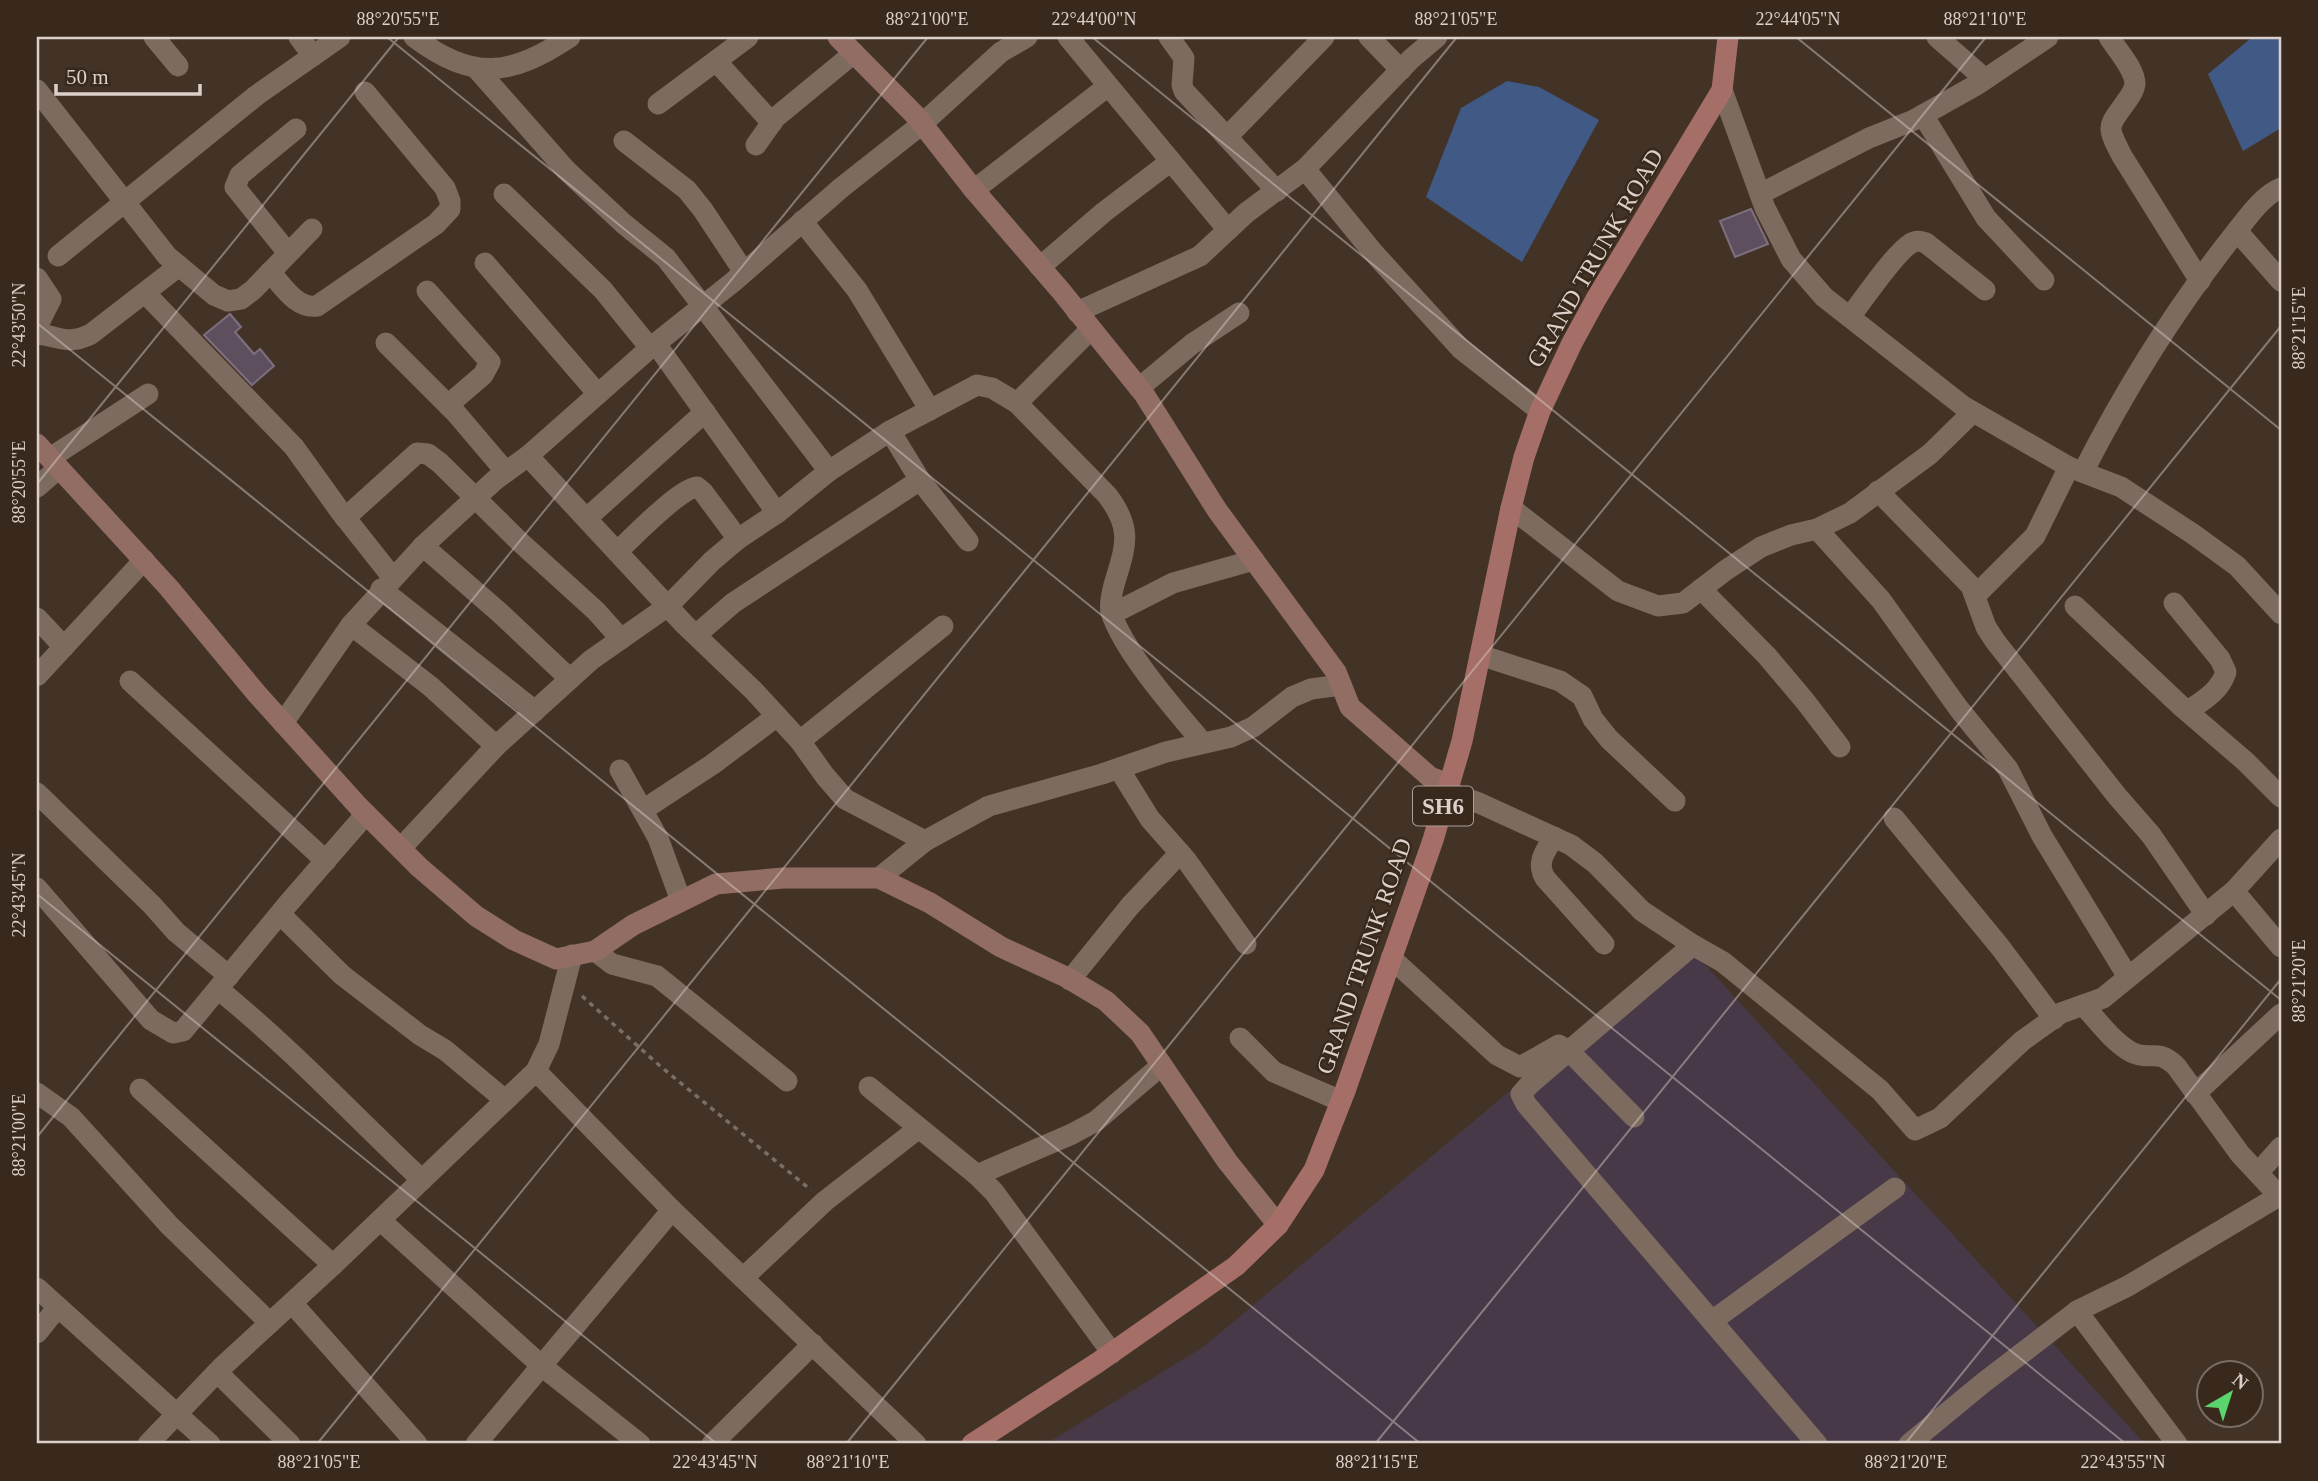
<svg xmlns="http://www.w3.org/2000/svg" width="2318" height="1481" viewBox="0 0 2318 1481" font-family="'Times New Roman',serif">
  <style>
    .industrial { fill: #473947 }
    .water { fill: #405985 }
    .building { fill: #5d4f5e; stroke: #7e6f7f; stroke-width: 2 }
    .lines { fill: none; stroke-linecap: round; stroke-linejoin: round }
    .path { stroke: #7c6e64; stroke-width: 3.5; stroke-dasharray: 5 5; stroke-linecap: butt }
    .street { stroke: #7e6b5f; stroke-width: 21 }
    .secondary { stroke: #926d63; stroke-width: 21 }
    .primary { stroke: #a56f67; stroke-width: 21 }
    .ticks { fill: none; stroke: #dcd1ca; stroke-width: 2; stroke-opacity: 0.45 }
    .labels { text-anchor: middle; stroke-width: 5; stroke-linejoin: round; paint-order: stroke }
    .shield { fill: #39291d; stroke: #ab9f96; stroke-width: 2 }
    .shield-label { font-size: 23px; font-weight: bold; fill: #dcd1ca }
    .street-label { font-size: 24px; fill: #dcd1ca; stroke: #39291d }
    .neatline { fill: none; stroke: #dcd1ca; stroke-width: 2.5 }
    .ticks-label { font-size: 18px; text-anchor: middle; fill: #dcd1ca }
  </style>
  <rect width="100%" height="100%" fill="#433327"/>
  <polygon class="industrial" points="1686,944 2145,1444 1046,1444 1203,1347"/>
  <g class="water">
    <polygon points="2281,37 2281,128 2243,151 2208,74 2250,39"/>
    <polygon points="1507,81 1539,87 1599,120 1522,262 1426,197 1461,108"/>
  </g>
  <g class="building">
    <polygon points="1751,209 1768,244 1735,257 1720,221"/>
    <polygon points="230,314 241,327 235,332 254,354 260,349 274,366 252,385 204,335"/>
  </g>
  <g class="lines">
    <polyline class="path" points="582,996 660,1066 811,1190"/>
    <g class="street">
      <polyline points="154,37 178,66"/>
      <polyline points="299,37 313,56"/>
      <path d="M414,37C473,82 511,76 570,37"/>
      <polyline points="1068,37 1228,230"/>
      <polyline points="1169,37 1184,58 1182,85 1184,91 1277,191"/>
      <polyline points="1369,37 1401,70"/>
      <polyline points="1937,37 1985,79"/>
      <path d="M2109,37C2117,50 2135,69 2135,84C2134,90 2131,95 2128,99C2108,128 2105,123 2122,156L2200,281"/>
      <polyline points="716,61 772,123"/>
      <polyline points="477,69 566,170 624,224 666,258 829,471"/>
      <polyline points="37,90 167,256 214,295 228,301 241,299 253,290 312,229"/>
      <polyline points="1722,90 1765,208 1791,259 1824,297 1963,406 2069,467 2121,487 2193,534 2237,566 2281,614"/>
      <polyline points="658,104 748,37"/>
      <polyline points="1923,115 1986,218 2044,280"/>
      <polyline points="1227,137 1324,37"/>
      <polyline points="624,141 687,190 703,210 744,272"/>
      <polyline points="756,145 775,118 854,53"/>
      <polyline points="1305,169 1372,251 1461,349 1540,411"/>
      <polyline points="974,190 1108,86"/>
      <polyline points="504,194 603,290 650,348"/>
      <polyline points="1760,194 1869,138 1914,120 1978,84 2048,37"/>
      <polyline points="802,221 857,290 930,410"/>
      <polyline points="2237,231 2281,281"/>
      <polyline points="288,253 235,187 240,175 296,129"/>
      <polyline points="58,256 257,95 340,37"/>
      <polyline points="485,263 598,394"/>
      <polyline points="1040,267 1104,212 1171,161"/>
      <path d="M270,272C283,286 296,309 317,306L436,224L450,209V201L445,188L365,92"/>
      <polyline points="37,278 51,299 37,327"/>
      <polyline points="427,291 490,362 483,375 448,405"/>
      <polyline points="145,293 294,447 340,511 393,578"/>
      <polyline points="1077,312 1200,256 1246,213 1305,169 1411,59 1437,37"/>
      <path d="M1850,317C1862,301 1896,252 1910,244C1916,240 1920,241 1926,243L1985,290"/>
      <path d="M1091,329L1017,403L1107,495C1134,530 1125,547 1114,585C1112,593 1109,604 1111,612C1123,651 1176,711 1203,743"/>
      <path d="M37,334C60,336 67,346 91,334L179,266"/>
      <polyline points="386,343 455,412 506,472"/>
      <polyline points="656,344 777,513"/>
      <polyline points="1139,388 1192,344 1239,313"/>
      <polyline points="890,431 920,480 968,541"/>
      <polyline points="528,456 685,625 754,691 800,741 825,776 845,799 925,841"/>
      <polyline points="50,458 148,394"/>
      <path d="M2083,472C2126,388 2177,306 2236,232C2248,217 2263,195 2281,188"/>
      <polyline points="37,487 59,468"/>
      <polyline points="1878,491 1971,586 1986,627 1995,641 2117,796 2151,835 2206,915"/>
      <polyline points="1511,508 1618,591 1658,606 1683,603 1726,570 1761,547 1791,535 1817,529 1850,513 1930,454 1973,412"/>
      <polyline points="345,518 417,453 428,454 440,463 520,542 596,611 621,639"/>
      <polyline points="587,518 705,412"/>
      <polyline points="1817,529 1881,600 1959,709 2008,769 2042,836 2128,977"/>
      <polyline points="423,546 500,613 570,679"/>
      <path d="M618,551C633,537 679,489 697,487L703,492L738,539"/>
      <polyline points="381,589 535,711"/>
      <polyline points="1701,589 1767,656 1805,701 1840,747"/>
      <polyline points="1976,595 2035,536 2069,467"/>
      <path d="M2174,603L2220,659L2226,672C2220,691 2204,700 2188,711"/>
      <polyline points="2075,606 2181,706 2246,762 2281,797"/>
      <polyline points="1112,614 1173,583 1254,560"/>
      <polyline points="37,618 64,647"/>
      <polyline points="351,625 430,686 496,746"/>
      <polyline points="696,635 733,603 920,480"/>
      <polyline points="1480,655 1560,681 1582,696 1593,719 1609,739 1675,801"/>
      <polyline points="37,676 144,560"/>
      <polyline points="130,681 326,861"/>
      <polyline points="283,723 351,625 423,546 495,480 528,456 650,348 733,282 841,188 922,124 1001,52 1027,37"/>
      <polyline points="800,741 943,626"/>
      <polyline points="1119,769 1150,819 1187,861 1246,944"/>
      <polyline points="620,770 658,838 681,901"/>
      <polyline points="1447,792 1479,803 1571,845 1595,863 1642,911 1693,945 1723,962 1880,1090 1915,1130 1940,1118 2022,1041 2061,1013 2103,998 2234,891 2281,839"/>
      <polyline points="37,793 152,905 176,932 229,976"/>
      <polyline points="643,810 713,764 777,716"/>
      <polyline points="1894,818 2000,947 2054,1019"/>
      <path d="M1554,837C1545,852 1536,862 1545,878L1604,944"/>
      <polyline points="401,848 496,746 591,660 668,606 712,561 738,539 777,513 829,471 890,431 977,385 992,388 1017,403"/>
      <polyline points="879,878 925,841 989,806 1102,774 1166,752 1231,737 1253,727 1292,697 1311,689 1341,685"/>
      <polyline points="37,888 151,1020 173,1033 183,1031 287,905 366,814"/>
      <polyline points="2234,891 2281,947"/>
      <polyline points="280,914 342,975 420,1035 445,1050 505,1100"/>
      <polyline points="1693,945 1530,1084 1521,1094 1526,1104 1817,1444"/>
      <polyline points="595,951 612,964 657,976 787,1081"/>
      <polyline points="572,955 549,1044 536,1071 672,1210 916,1444"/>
      <polyline points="1391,958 1497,1055 1520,1067 1559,1045 1570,1052 1634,1117"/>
      <polyline points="1070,980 1130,906 1180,853"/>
      <path d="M218,989C291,1048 354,1116 422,1180"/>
      <path d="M2083,1005C2098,1021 2112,1041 2131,1052C2150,1062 2156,1047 2176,1066L2240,1154L2281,1198"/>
      <polyline points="1240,1038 1274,1072 1341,1101"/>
      <polyline points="869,1087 977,1175 994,1192 1112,1353"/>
      <polyline points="140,1089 333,1265"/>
      <polyline points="37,1093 71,1117 169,1225 270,1323"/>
      <polyline points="2195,1094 2281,1014"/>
      <polyline points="2258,1173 2281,1147"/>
      <polyline points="977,1175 1072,1134 1096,1121 1162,1065"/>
      <polyline points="380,1220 543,1367 640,1444"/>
      <polyline points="743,1278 825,1201 919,1128"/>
      <polyline points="37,1288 210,1444"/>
      <polyline points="292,1303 417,1444"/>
      <polyline points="1712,1321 1895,1188"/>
      <polyline points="37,1333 57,1308"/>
      <polyline points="217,1372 290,1444"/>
      <polyline points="148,1444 222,1367 333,1265 536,1071"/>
      <polyline points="476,1444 672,1210"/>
      <polyline points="712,1444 813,1344"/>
      <polyline points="1909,1444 1983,1383 2077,1311"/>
      <polyline points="2177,1444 2077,1311 2128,1286 2279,1196"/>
    </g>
    <g class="secondary">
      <polyline points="838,37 916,116 974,190 1061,291 1144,394 1217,510 1336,672 1350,707 1430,777 1449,784"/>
      <polyline points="37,444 169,588 257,694 358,806 419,867 476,916 514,940 556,959 595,951 633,925 716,884 783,878 879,878 930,903 1001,947 1066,977 1106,1001 1140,1033 1227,1161 1278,1225"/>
    </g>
    <polyline class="primary" points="972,1444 1097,1363 1236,1266 1278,1225 1314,1170 1345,1091 1433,840 1462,741 1511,508 1524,457 1540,411 1572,343 1596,299 1722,90 1728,37"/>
  </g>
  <path class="ticks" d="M387,37L2126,1444M1092,37L2281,1000M1796,37L2281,430M37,323L1421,1444M37,484L399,37M37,894L717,1444M37,1137L928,37M317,1444L1457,37M846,1444L1986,37M1375,1444L2281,326M1905,1444L2281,979"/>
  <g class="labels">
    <rect class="shield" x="1413" y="786.5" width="60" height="39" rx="5"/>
    <g class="shield-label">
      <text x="1443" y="814">SH6</text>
    </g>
    <g class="street-label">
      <text transform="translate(1595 258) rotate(-60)" y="8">GRAND TRUNK ROAD</text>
      <text transform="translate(1364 956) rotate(-71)" y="8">GRAND TRUNK ROAD</text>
    </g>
  </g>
  <rect width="2318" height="1481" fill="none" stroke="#39291d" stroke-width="77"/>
  <g transform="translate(2230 1394) rotate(39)"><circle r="33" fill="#39291d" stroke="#7a6c62" stroke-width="2"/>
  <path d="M0-5L12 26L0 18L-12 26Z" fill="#5ad56e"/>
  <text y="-10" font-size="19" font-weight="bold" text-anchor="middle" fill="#dcd1ca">N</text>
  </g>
  <path d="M56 84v10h144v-10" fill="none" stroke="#dcd1ca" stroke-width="3.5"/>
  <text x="66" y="84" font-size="21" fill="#dcd1ca" stroke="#39291d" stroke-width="5" paint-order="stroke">50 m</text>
  <rect x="38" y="38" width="2242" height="1404" class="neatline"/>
  <g class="ticks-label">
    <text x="398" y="25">88°20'55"E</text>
    <text x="927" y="25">88°21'00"E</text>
    <text x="1094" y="25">22°44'00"N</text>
    <text x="1456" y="25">88°21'05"E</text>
    <text x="1798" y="25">22°44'05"N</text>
    <text x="1985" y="25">88°21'10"E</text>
    <text transform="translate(19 325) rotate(-90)" y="6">22°43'50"N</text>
    <text transform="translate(2299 328) rotate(-90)" y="6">88°21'15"E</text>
    <text transform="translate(19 482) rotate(-90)" y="6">88°20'55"E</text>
    <text transform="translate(19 895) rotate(-90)" y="6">22°43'45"N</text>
    <text transform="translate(2299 981) rotate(-90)" y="6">88°21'20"E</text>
    <text transform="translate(19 1135) rotate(-90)" y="6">88°21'00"E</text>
    <text x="319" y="1468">88°21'05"E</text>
    <text x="715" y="1468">22°43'45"N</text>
    <text x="848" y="1468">88°21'10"E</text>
    <text x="1377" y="1468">88°21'15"E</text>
    <text x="1906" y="1468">88°21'20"E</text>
    <text x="2123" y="1468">22°43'55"N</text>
  </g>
</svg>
